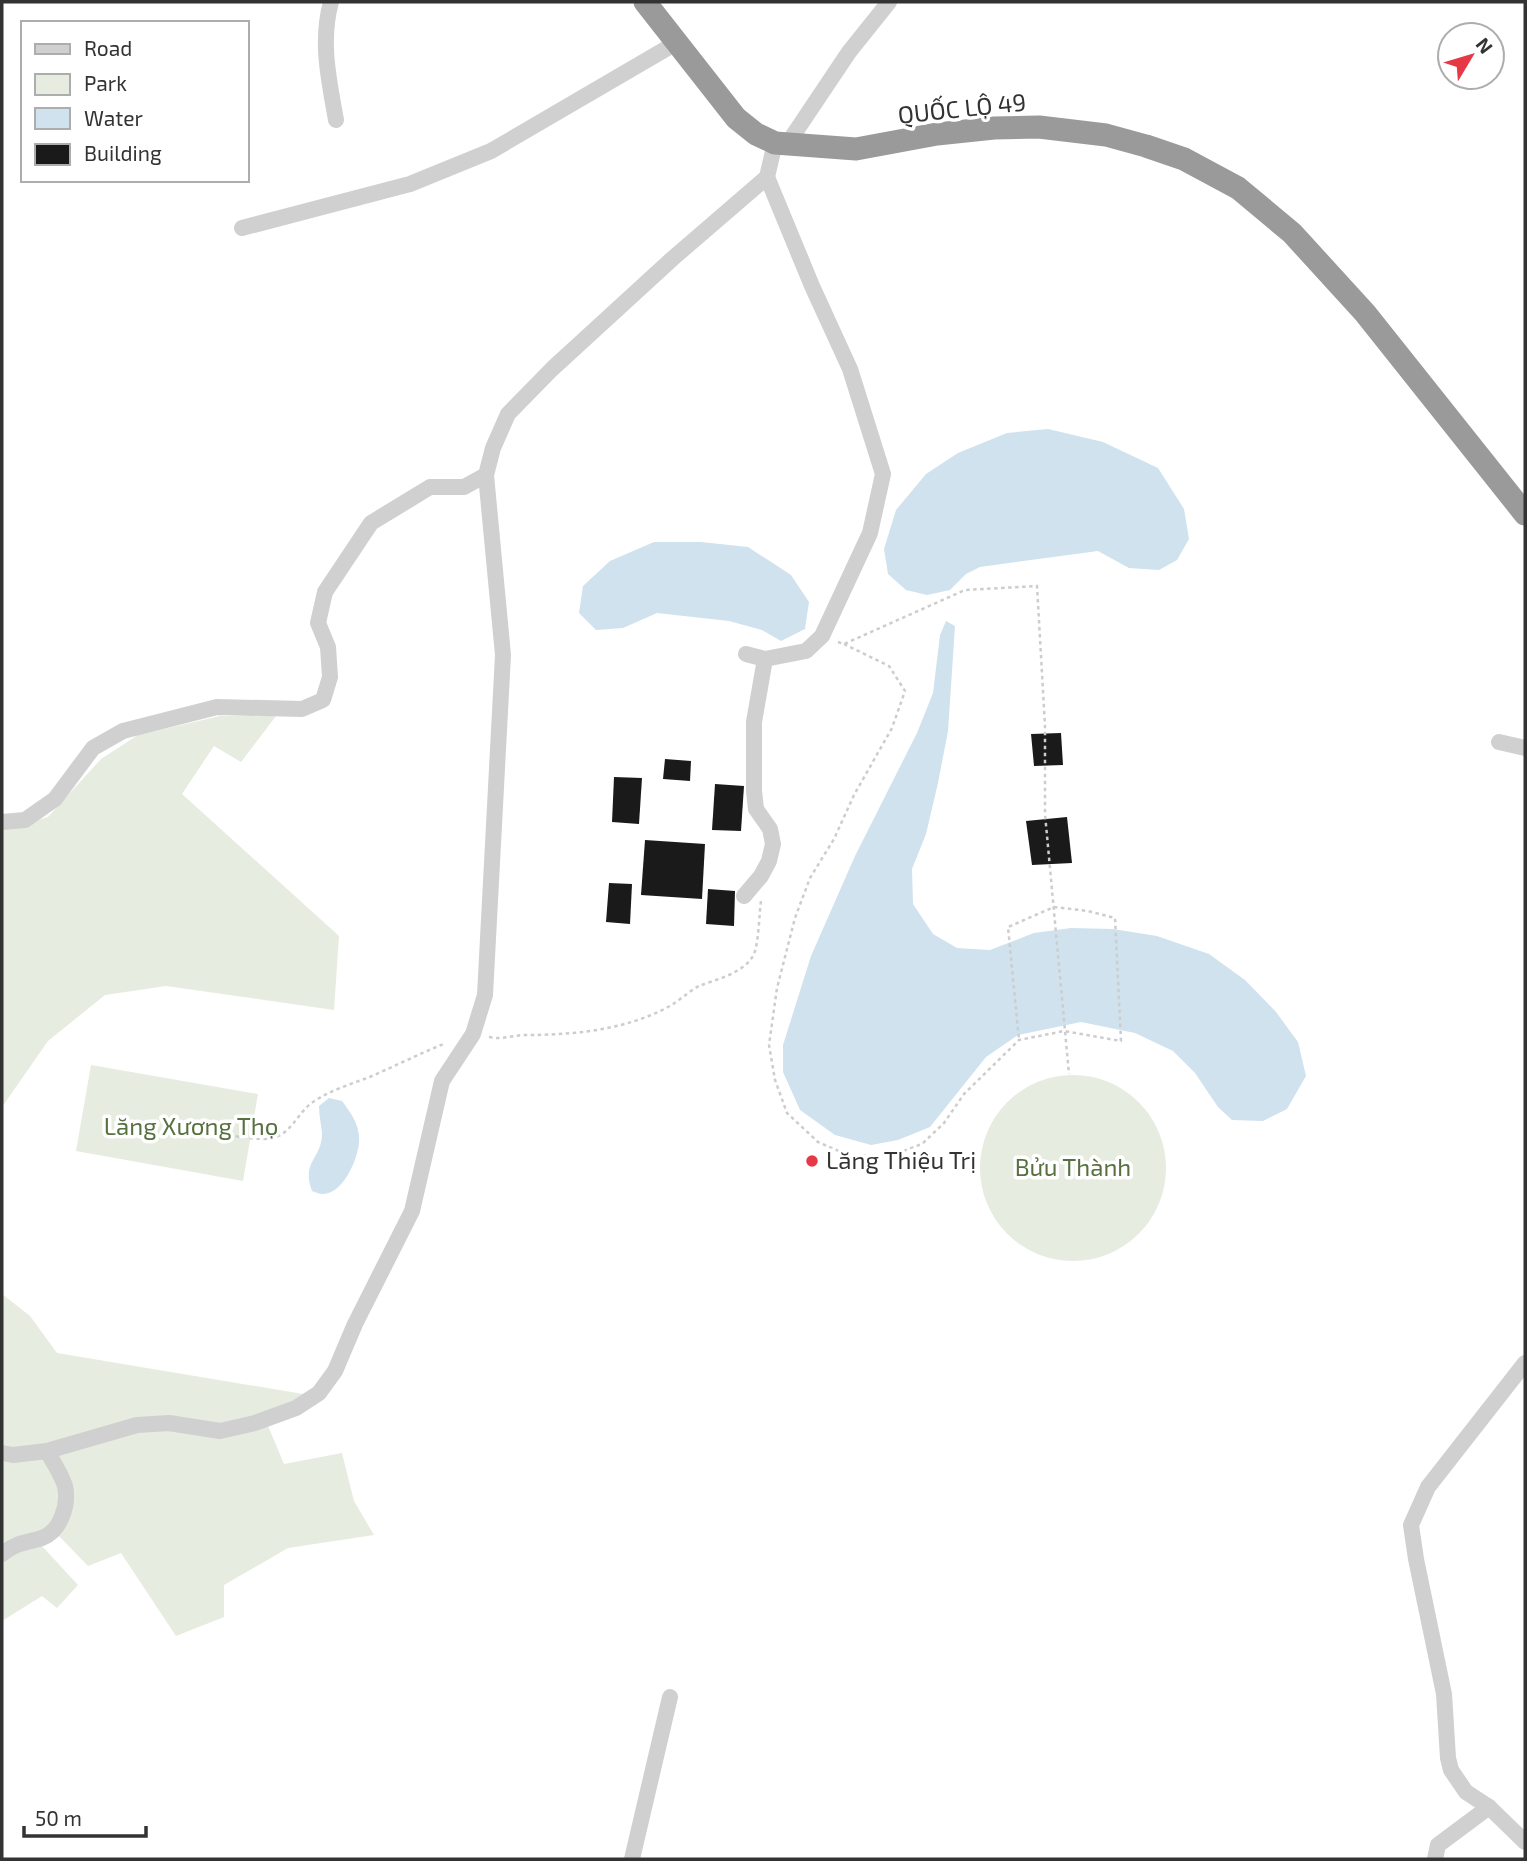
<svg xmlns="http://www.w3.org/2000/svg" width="1527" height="1861" viewBox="0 0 1527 1861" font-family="'Exo 2',sans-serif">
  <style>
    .green { fill: #e6ecdf }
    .water { fill: #cfe2ee }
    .building { fill: #1a1a1a }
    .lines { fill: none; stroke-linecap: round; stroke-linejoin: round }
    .path { stroke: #cdcdcd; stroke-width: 2.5; stroke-dasharray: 3.5 3.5; stroke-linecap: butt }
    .minor { stroke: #d0d0d0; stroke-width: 16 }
    .highway { stroke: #9a9a9a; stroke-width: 23 }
    .poi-dot { fill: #e63946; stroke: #fff; stroke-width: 2.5 }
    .labels { text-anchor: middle; stroke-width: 7; stroke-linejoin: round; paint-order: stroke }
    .street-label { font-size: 24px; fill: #333; stroke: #fff }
    .park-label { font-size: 24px; fill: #56703f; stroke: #fff }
    .poi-label { font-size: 24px; fill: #333; stroke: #fff; text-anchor: start }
  </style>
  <rect width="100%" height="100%" fill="#fff"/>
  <g class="green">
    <polygon points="220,716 276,716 241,762 214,746 182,794 339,936 334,1010 166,986 105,995 48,1041 2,1107 2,829 10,829 48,817 101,759 138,735"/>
    <polygon points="91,1065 258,1094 243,1181 76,1151"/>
    <circle cx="1073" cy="1168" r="93"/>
    <polygon points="2,1294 30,1316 57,1353 321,1397 316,1405 266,1421 284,1464 342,1453 354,1501 374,1535 288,1548 224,1585 224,1617 176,1636 121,1553 88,1566 57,1534 42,1546 78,1585 57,1608 42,1596 2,1621"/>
  </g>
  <g class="water">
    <polygon points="1048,429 1103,442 1158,468 1184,509 1189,539 1177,560 1159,570 1129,568 1098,551 980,567 966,574 950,590 927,595 906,590 888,574 884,549 896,510 926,474 958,453 1007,433"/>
    <polygon points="654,542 701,542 748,547 791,575 809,602 805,629 781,641 762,630 729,621 657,613 623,628 596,630 579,613 583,586 610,561"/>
    <polygon points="946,621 955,626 948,731 938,783 926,834 912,869 913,904 933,934 957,948 990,950 1034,933 1071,928 1113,929 1157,936 1209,954 1245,980 1276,1012 1298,1042 1306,1076 1287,1109 1263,1121 1232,1120 1218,1107 1195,1073 1173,1051 1135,1033 1081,1022 1018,1035 986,1057 930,1127 898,1140 871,1145 835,1135 800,1110 783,1072 783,1045 811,956 855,856 917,733 933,693 940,635"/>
    <path d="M329,1098L342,1101C350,1112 358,1122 359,1136C361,1154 344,1194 323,1194C319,1194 316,1192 312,1191C301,1160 322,1160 322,1133C321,1124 319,1115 319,1106Z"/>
  </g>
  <g class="building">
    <polygon points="1061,733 1063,765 1034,766 1031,734"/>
    <polygon points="665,759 691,761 690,781 663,779"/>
    <polygon points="614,777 642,778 639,824 612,822"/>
    <polygon points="715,784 744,786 741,831 712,830"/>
    <polygon points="1067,817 1072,863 1032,865 1026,821"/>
    <polygon points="645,840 705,844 702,899 641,895"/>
    <polygon points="609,883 632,884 630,924 606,922"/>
    <polygon points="708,889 735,891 734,926 706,924"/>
  </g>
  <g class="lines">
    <g class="path">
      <polyline points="838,642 844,644 965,590 1037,586 1045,726 1045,814 1069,1074"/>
      <polyline points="844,644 889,666 905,691 892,728 854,795 834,839 810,878 795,918 777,988 769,1045 775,1080 787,1113 818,1142 850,1156 892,1155 922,1144 944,1123 964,1094 1019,1040 1064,1031 1121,1041 1115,918 1088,911 1054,907 1008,927 1019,1040"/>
      <path d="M489,1037C503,1040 513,1035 526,1035C574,1035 625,1030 668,1007C679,1001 688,992 699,986C717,979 745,973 754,954C759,941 759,915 761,901"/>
      <path d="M167,1122C187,1127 256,1143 273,1138C292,1133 298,1112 313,1102C330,1090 352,1084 372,1076C397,1065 421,1053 446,1043"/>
    </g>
    <g class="minor">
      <path d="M331,2C320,42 329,80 336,120"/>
      <polyline points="788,143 849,52 889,2"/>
      <polyline points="242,228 410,184 491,151 676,43"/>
      <polyline points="746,654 765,659 806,651 822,636 870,533 883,474 850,369 812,286 767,177"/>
      <polyline points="1499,742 1525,748"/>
      <polyline points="2,822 25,820 55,799 93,748 123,731 217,707 302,709 323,700 330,677 328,647 318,623 325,592 371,523 430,487 464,487 486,475 493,448 508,414 552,369 672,259 767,177 775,143"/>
      <polyline points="744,896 761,876 769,861 773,844 770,829 756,809 754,791 754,722 765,659"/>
      <polyline points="2,1453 13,1455 47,1451 137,1425 169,1423 220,1431 255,1423 296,1408 319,1393 335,1371 355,1324 412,1211 442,1081 473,1034 485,995 503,655 486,475"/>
      <path d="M2,1554C17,1542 26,1543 42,1538C61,1531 69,1504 65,1486C61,1474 53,1462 47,1451"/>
      <polyline points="1489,1807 1525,1842"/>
      <polyline points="632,1859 670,1697"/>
      <polyline points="1435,1859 1438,1845 1489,1807 1466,1792 1451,1770 1448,1758 1444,1694 1416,1559 1411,1525 1428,1487 1525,1363"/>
    </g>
    <polyline class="highway" points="645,2 736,118 756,134 775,143 856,149 937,134 994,128 1039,127 1106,135 1146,146 1184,159 1238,188 1292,233 1365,313 1525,514"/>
  </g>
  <circle class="poi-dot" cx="812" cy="1161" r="7"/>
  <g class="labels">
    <g class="street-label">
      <text transform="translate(962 109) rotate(-6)" y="8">QUỐC LỘ 49</text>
    </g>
    <g class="park-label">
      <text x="191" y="1135">Lăng Xương Thọ</text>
      <text x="1073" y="1176">Bửu Thành</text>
    </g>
    <g class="poi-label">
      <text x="826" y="1169">Lăng Thiệu Trị</text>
    </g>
  </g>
  <rect width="1527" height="1861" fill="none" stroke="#333333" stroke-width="7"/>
  <rect x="21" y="21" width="228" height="161" fill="#ffffff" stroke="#adadad" stroke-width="2"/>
  <rect x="35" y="44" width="35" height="10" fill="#d0d0d0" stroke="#adadad" stroke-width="2"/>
  <text x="84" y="56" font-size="21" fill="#333333">Road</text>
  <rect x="35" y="74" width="35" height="21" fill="#e6ecdf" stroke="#adadad" stroke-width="2"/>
  <text x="84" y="91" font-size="21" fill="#333333">Park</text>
  <rect x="35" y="108" width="35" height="21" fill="#cfe2ee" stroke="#adadad" stroke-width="2"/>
  <text x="84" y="126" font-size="21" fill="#333333">Water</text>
  <rect x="35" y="144" width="35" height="21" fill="#1a1a1a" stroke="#adadad" stroke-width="2"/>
  <text x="84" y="161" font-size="21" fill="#333333">Building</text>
  <g transform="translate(1471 56) rotate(52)"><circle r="33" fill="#ffffff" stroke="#adadad" stroke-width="2"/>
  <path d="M0-5L12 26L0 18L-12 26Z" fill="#e63946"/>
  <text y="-10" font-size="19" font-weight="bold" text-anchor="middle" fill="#333333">N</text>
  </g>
  <path d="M24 1826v10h122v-10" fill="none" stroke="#333333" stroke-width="3.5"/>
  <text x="35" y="1826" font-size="21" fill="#333333" stroke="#ffffff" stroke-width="5" paint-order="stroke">50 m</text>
</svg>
